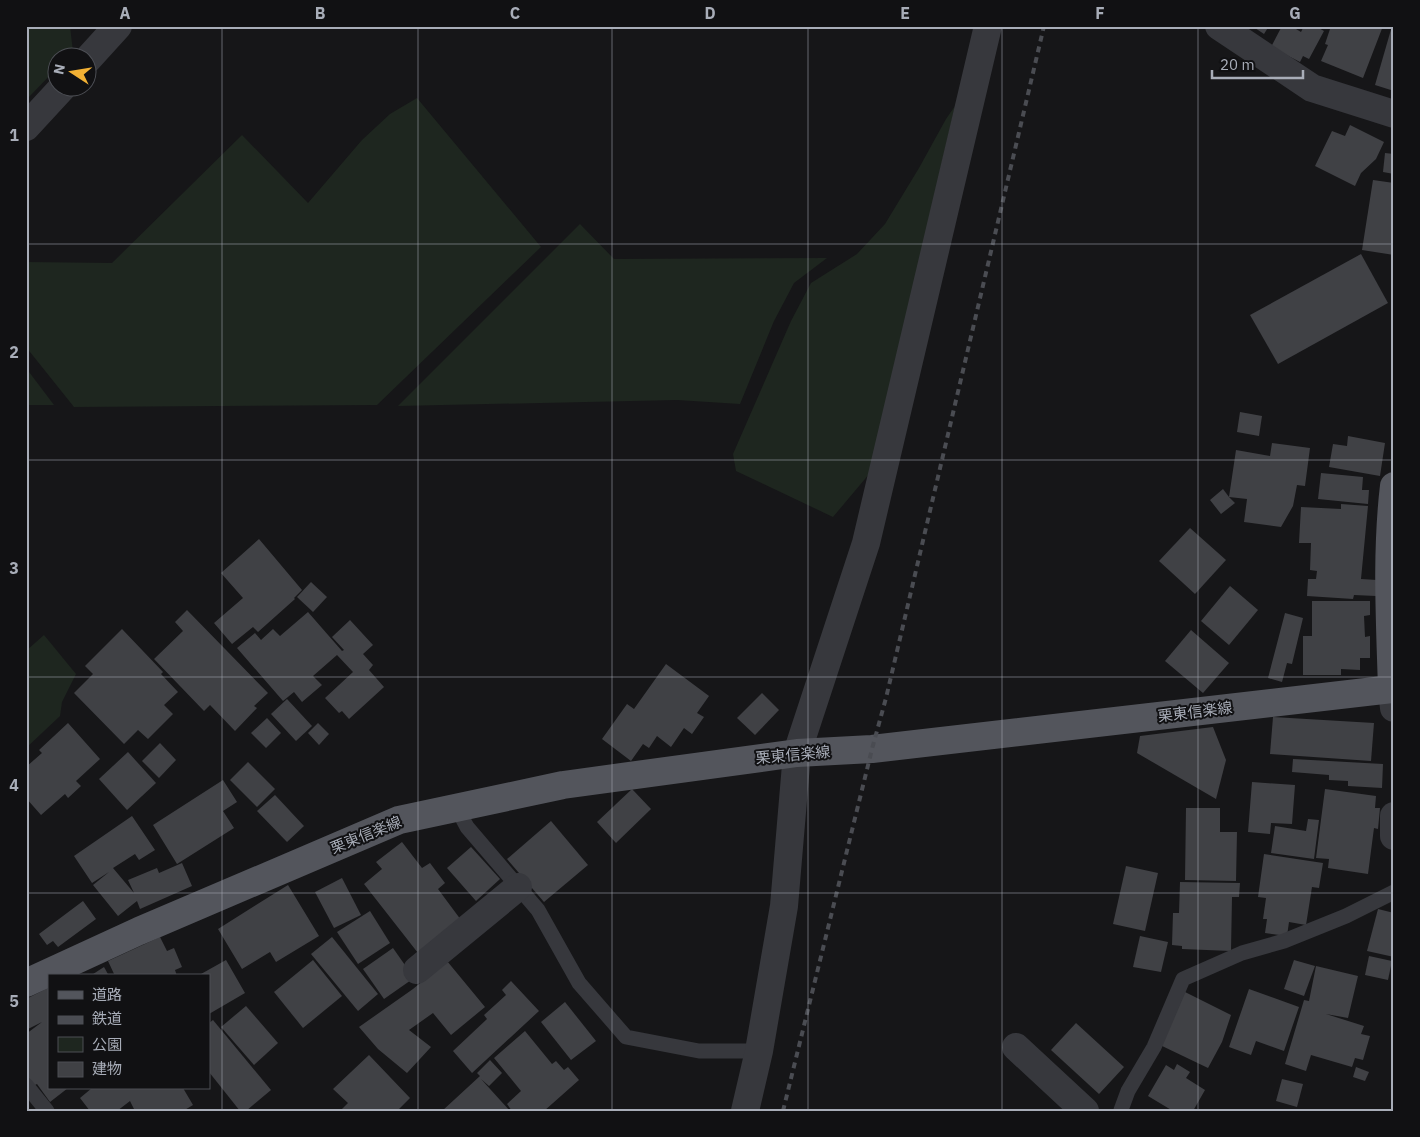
<svg xmlns="http://www.w3.org/2000/svg" width="1420" height="1137" viewBox="0 0 1420 1137" font-family="'IBM Plex Sans','Noto Sans JP',sans-serif">
  <style>
    .green { fill: #1e261f }
    .building { fill: #404145 }
    .lines { fill: none; stroke-linecap: round; stroke-linejoin: round }
    .service { stroke: #37383d; stroke-width: 15 }
    .minor { stroke: #37383d; stroke-width: 28 }
    .tertiary { stroke: #37383d; stroke-width: 28 }
    .primary { stroke: #53555c; stroke-width: 28 }
    .rail { stroke: #4a4c52; stroke-width: 4; stroke-dasharray: 6 5; stroke-linecap: butt }
    .grid { fill: none; stroke: #a8adb8; stroke-width: 1; stroke-opacity: 0.55 }
    .labels { text-anchor: middle; stroke-width: 4; stroke-linejoin: round; paint-order: stroke }
    .street-label { font-size: 15px; fill: #a8adb8; stroke: #111113 }
    .neatline { fill: none; stroke: #a8adb8; stroke-width: 2 }
    .grid-label { font-size: 16px; text-anchor: middle; font-weight: bold; fill: #a8adb8 }
  </style>
  <rect width="100%" height="100%" fill="#161618"/>
  <g class="green">
    <polygon points="26,26 70,26 73,52 68,57 58,58 57,68 26,100"/>
    <polygon points="417,98 541,247 377,405 74,407 26,347 26,262 112,263 242,135 308,203 362,140 390,114"/>
    <polygon points="955,106 870,473 833,517 736,471 733,454 791,321 811,283 857,254 885,224 919,168 946,119"/>
    <polygon points="580,224 614,259 827,258 794,283 774,321 740,404 677,400 398,406"/>
    <polygon points="26,368 54,405 26,405"/>
    <polygon points="44,635 76,674 62,702 60,716 26,748 26,651"/>
  </g>
  <g class="building">
    <polygon points="1252,26 1269,26 1264,34"/>
    <polygon points="1282,26 1291,26 1301,32 1304,26 1315,26 1324,31 1309,59 1303,56 1300,62 1271,47"/>
    <polygon points="1331,26 1383,26 1363,78 1321,61 1328,45 1325,44"/>
    <polygon points="1392,26 1394,26 1394,91 1375,85"/>
    <polygon points="1350,125 1384,142 1376,159 1361,173 1355,186 1315,166 1332,131 1345,136"/>
    <polygon points="1385,153 1394,154 1394,174 1383,172"/>
    <polygon points="1373,180 1394,183 1394,255 1362,250"/>
    <polygon points="1361,254 1388,303 1278,364 1250,315"/>
    <polygon points="1240,412 1262,416 1259,436 1237,432"/>
    <polygon points="1348,436 1385,443 1380,476 1329,467 1333,444 1347,446"/>
    <polygon points="1272,443 1310,448 1305,486 1297,485 1293,506 1281,527 1244,522 1247,499 1229,497 1235,503 1221,514 1210,500 1223,489 1229,497 1236,450 1270,456"/>
    <polygon points="1321,473 1363,477 1362,490 1369,490 1368,504 1318,499"/>
    <polygon points="1341,504 1368,506 1361,579 1377,580 1376,596 1354,595 1353,599 1307,596 1308,579 1316,579 1317,571 1310,570 1311,543 1299,543 1301,507 1341,509"/>
    <polygon points="1190,528 1226,560 1195,594 1159,561"/>
    <polygon points="259,539 302,590 294,598 295,599 258,632 253,627 232,644 214,623 243,598 221,573"/>
    <polygon points="311,582 327,597 313,612 297,597"/>
    <polygon points="1230,586 1258,610 1229,645 1201,621"/>
    <polygon points="1312,601 1370,601 1370,615 1364,616 1365,637 1370,636 1370,658 1360,658 1360,670 1341,669 1341,675 1303,675 1303,636 1312,636"/>
    <polygon points="187,610 268,693 254,706 257,708 235,731 210,705 204,711 154,659 183,631 175,622"/>
    <polygon points="308,612 342,651 344,650 332,637 350,620 373,645 363,654 373,665 369,670 384,687 349,719 342,711 339,713 325,698 353,672 337,655 313,676 322,685 302,702 294,692 283,701 237,648 255,633 261,640 273,629 280,636"/>
    <polygon points="1285,613 1303,618 1292,664 1287,663 1282,682 1268,678"/>
    <polygon points="122,629 163,672 161,674 178,692 164,705 173,714 148,739 138,730 124,744 74,693 93,674 85,666"/>
    <polygon points="1191,630 1229,663 1203,693 1165,661"/>
    <polygon points="666,664 709,696 697,713 704,717 692,734 684,728 671,747 657,736 649,748 643,744 631,761 602,739 627,704 634,709"/>
    <polygon points="762,693 779,710 755,735 737,718"/>
    <polygon points="287,699 312,726 296,741 271,714"/>
    <polygon points="1273,717 1374,723 1371,761 1270,754"/>
    <polygon points="267,718 281,733 266,748 251,733"/>
    <polygon points="68,723 100,759 76,781 81,786 68,798 65,794 41,815 26,798 26,767 42,753 39,750"/>
    <polygon points="318,723 329,734 319,745 308,733"/>
    <polygon points="1213,727 1226,760 1216,799 1137,753 1140,736"/>
    <polygon points="160,743 176,760 159,778 142,761"/>
    <polygon points="128,752 156,783 127,810 99,779"/>
    <polygon points="1293,759 1383,764 1382,788 1348,786 1348,781 1329,780 1329,775 1292,772"/>
    <polygon points="248,762 275,789 257,807 230,780"/>
    <polygon points="223,780 237,802 223,811 234,828 177,864 153,825"/>
    <polygon points="1252,782 1295,785 1292,824 1271,823 1270,834 1248,832"/>
    <polygon points="632,789 651,809 616,843 597,822"/>
    <polygon points="1325,789 1376,796 1375,808 1380,808 1378,829 1374,828 1368,874 1328,868 1329,859 1316,858"/>
    <polygon points="275,795 304,826 287,842 257,811"/>
    <polygon points="1186,808 1220,808 1220,832 1237,832 1236,881 1185,880"/>
    <polygon points="132,816 155,850 139,860 135,854 113,868 134,893 128,880 157,868 159,873 182,863 192,886 140,909 137,901 118,916 93,885 109,872 92,883 74,856"/>
    <polygon points="1308,819 1319,820 1314,859 1271,853 1275,826 1306,831"/>
    <polygon points="551,821 588,865 544,902 507,859"/>
    <polygon points="402,842 422,868 430,863 445,883 438,889 461,920 418,953 364,884 382,869 376,862"/>
    <polygon points="471,847 500,879 476,901 447,868"/>
    <polygon points="1264,854 1323,863 1319,888 1312,887 1306,925 1289,922 1287,936 1265,933 1267,919 1263,919 1266,898 1258,897"/>
    <polygon points="1126,866 1158,873 1145,931 1113,924"/>
    <polygon points="342,878 361,915 334,928 315,892"/>
    <polygon points="1180,882 1240,883 1239,897 1232,897 1231,951 1182,949 1182,946 1172,945 1173,913 1179,913"/>
    <polygon points="288,885 319,936 276,962 270,952 242,969 218,929"/>
    <polygon points="83,901 96,919 58,947 53,941 47,945 39,934"/>
    <polygon points="1378,909 1394,913 1394,957 1367,951"/>
    <polygon points="370,911 390,943 358,964 337,932"/>
    <polygon points="1140,936 1168,942 1161,972 1133,967"/>
    <polygon points="160,937 167,951 174,948 182,967 175,970 177,976 115,976 108,961"/>
    <polygon points="332,937 378,994 358,1011 311,954"/>
    <polygon points="393,948 414,978 384,999 363,969"/>
    <polygon points="1369,956 1392,961 1388,980 1365,975"/>
    <polygon points="226,960 245,993 209,1014 209,976 201,974"/>
    <polygon points="313,960 342,996 303,1028 274,992"/>
    <polygon points="1294,960 1315,966 1304,996 1284,989"/>
    <polygon points="447,961 485,1007 451,1035 433,1013 409,1030 431,1047 407,1073 378,1049 359,1027 413,989"/>
    <polygon points="1316,966 1358,976 1348,1018 1326,1014 1364,1026 1361,1034 1370,1036 1363,1060 1355,1058 1352,1067 1311,1055 1306,1071 1285,1064 1304,1000 1309,1001"/>
    <polygon points="104,967 109,976 90,976"/>
    <polygon points="511,981 539,1011 472,1073 453,1051 487,1019 484,1015 506,995 502,990"/>
    <polygon points="48,988 49,1088 68,1088 50,1102 37,1084 33,1086 26,1076 26,1034 42,1022 26,1030 26,999"/>
    <polygon points="1249,989 1299,1007 1284,1051 1256,1041 1251,1055 1229,1047"/>
    <polygon points="1185,992 1231,1015 1222,1042 1208,1068 1160,1045"/>
    <polygon points="565,1002 596,1041 571,1060 541,1022"/>
    <polygon points="246,1006 278,1043 254,1065 221,1027"/>
    <polygon points="213,1020 271,1090 246,1111 240,1111 209,1072 209,1023"/>
    <polygon points="1076,1023 1124,1067 1099,1094 1051,1050"/>
    <polygon points="525,1031 552,1064 556,1061 564,1070 568,1067 579,1080 544,1111 512,1111 507,1104 521,1091 494,1058"/>
    <polygon points="369,1055 410,1098 397,1111 340,1111 348,1103 333,1089"/>
    <polygon points="490,1060 502,1073 489,1086 481,1079 510,1111 442,1111 480,1076 477,1073"/>
    <polygon points="1177,1064 1190,1072 1186,1078 1205,1090 1193,1111 1173,1111 1148,1096 1166,1065 1174,1070"/>
    <polygon points="1356,1067 1369,1072 1365,1081 1353,1077"/>
    <polygon points="1282,1079 1303,1084 1297,1107 1276,1101"/>
    <polygon points="92,1088 183,1088 193,1105 183,1111 135,1111 130,1101 117,1111 90,1111 80,1098"/>
  </g>
  <g class="lines">
    <g class="service">
      <polyline points="457,808 467,827 538,910 579,983 626,1037 699,1051 759,1051"/>
      <polyline points="26,1085 47,1111"/>
      <polyline points="1121,1110 1128,1091 1154,1047 1183,979 1242,953 1284,941 1346,916 1394,892"/>
    </g>
    <g class="minor">
      <polyline points="1219,26 1312,88 1394,114"/>
      <polyline points="88,59 118,26"/>
      <polyline points="26,127 62,88"/>
      <polyline points="1392,689 1394,708"/>
      <polyline points="1394,816 1394,836"/>
      <polyline points="417,970 518,887"/>
      <polyline points="1016,1047 1085,1111"/>
    </g>
    <polyline class="tertiary" points="745,1111 759,1051 784,906 797,753 866,543 988,26"/>
    <path class="primary" d="M26,983L139,931L399,820L563,785L797,753L872,749L1392,689C1390,621 1386,554 1394,486"/>
    <polyline class="rail" points="783,1111 872,749 886,698 1044,26"/>
  </g>
  <path class="grid" d="M222,26V1111M418,26V1111M612,26V1111M808,26V1111M1002,26V1111M1198,26V1111M26,244H1394M26,460H1394M26,677H1394M26,893H1394"/>
  <g class="labels">
    <g class="street-label">
      <text transform="translate(1195 712) rotate(-7)" y="5">栗東信楽線</text>
      <text transform="translate(793 755) rotate(-5)" y="5">栗東信楽線</text>
      <text transform="translate(366 835) rotate(-22)" y="5">栗東信楽線</text>
    </g>
  </g>
  <rect width="1420" height="1137" fill="none" stroke="#111113" stroke-width="55"/>
  <rect x="48" y="974" width="162" height="115" fill="#111113" stroke="#4d4f55"/>
  <rect x="58" y="991" width="25" height="8" fill="#53555c" stroke="#4d4f55"/>
  <text x="92" y="1000" font-size="15" fill="#a8adb8">道路</text>
  <rect x="58" y="1016" width="25" height="8" fill="#4a4c52" stroke="#4d4f55"/>
  <text x="92" y="1024" font-size="15" fill="#a8adb8">鉄道</text>
  <rect x="58" y="1037" width="25" height="15" fill="#1e261f" stroke="#4d4f55"/>
  <text x="92" y="1050" font-size="15" fill="#a8adb8">公園</text>
  <rect x="58" y="1062" width="25" height="15" fill="#404145" stroke="#4d4f55"/>
  <text x="92" y="1074" font-size="15" fill="#a8adb8">建物</text>
  <g transform="translate(72 72) rotate(282)"><circle r="24" fill="#111113" stroke="#4d4f55"/>
  <path d="M0-4L9 19L0 12L-9 19Z" fill="#f2b134"/>
  <text y="-8" font-size="14" font-weight="bold" text-anchor="middle" fill="#a8adb8">N</text>
  </g>
  <path d="M1212 70v8h91v-8" fill="none" stroke="#a8adb8" stroke-width="2.5"/>
  <text x="1220" y="70" font-size="15" fill="#a8adb8" stroke="#111113" stroke-width="4" paint-order="stroke">20 m</text>
  <rect x="28" y="28" width="1364" height="1082" class="neatline"/>
  <g class="grid-label">
    <text x="125" y="19">A</text>
    <text x="320" y="19">B</text>
    <text x="515" y="19">C</text>
    <text x="710" y="19">D</text>
    <text x="905" y="19">E</text>
    <text x="1100" y="19">F</text>
    <text x="1295" y="19">G</text>
    <text x="14" y="141">1</text>
    <text x="14" y="358">2</text>
    <text x="14" y="574">3</text>
    <text x="14" y="791">4</text>
    <text x="14" y="1007">5</text>
  </g>
</svg>
